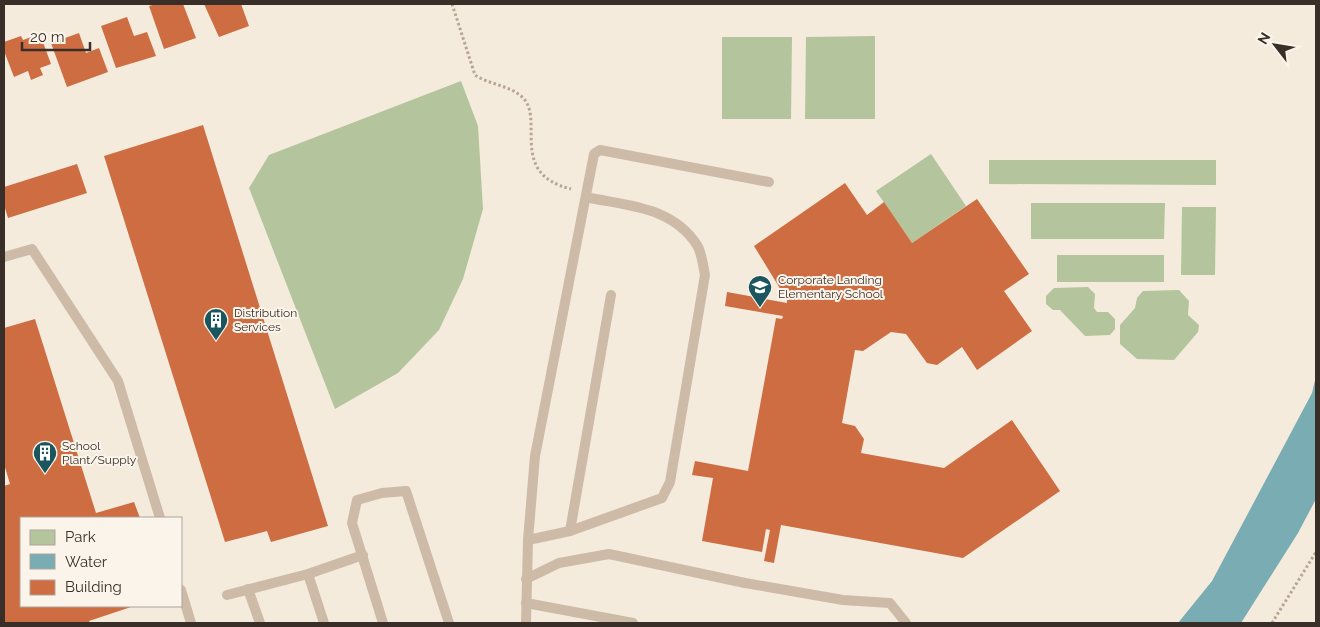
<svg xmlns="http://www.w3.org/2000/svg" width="1320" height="627" viewBox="0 0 1320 627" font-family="Raleway,sans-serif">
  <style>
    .green { fill: #b4c49c }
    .water { fill: #7aadb3 }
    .building { fill: #cd6d41 }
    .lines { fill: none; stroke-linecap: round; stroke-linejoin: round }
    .path { stroke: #b9a592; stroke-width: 3; stroke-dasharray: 2.5 2.5; stroke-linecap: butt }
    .service { stroke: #cdbba8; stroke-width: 10 }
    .labels { text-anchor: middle; stroke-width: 4; stroke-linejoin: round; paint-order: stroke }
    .poi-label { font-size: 12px; fill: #392f28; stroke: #fbf4ea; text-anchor: start }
  </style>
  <rect width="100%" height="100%" fill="#f4ebdd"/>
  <g class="green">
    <polygon points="875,36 875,119 805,119 806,37"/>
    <polygon points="722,37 792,37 791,119 722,119"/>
    <polygon points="461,81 478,126 483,209 463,279 439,330 398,373 335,409 249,188 269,155"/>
    <polygon points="931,154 966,206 912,243 876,191"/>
    <polygon points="989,160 1216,160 1216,185 989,184"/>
    <polygon points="1031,203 1165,203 1164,239 1031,239"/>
    <polygon points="1182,207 1216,207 1215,275 1181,275"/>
    <rect x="1057" y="255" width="107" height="27"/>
    <polygon points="1088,287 1095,294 1094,308 1097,312 1108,312 1115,319 1115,329 1110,335 1085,336 1060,310 1053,310 1046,304 1046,296 1054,288"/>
    <polygon points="1179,290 1189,301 1188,315 1199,325 1198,332 1174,360 1137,359 1120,344 1120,325 1135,308 1137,298 1143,291"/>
  </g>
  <polygon class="water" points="1316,376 1316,499 1298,533 1241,623 1178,623 1212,581 1312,393"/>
  <g class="building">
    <polygon points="156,4 183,4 196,38 164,49 149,6"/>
    <polygon points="204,4 241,4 249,26 219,37"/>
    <polygon points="127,17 134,36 147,32 156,56 116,68 101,26"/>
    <polygon points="79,33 86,53 99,48 108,72 67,87 51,43"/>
    <polygon points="40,34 51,64 40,68 43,75 31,80 28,71 14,77 4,51 4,42 21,36 23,40"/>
    <polygon points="203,125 328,526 271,542 267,531 225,542 104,156"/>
    <polygon points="77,164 87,193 8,218 4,205 4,187"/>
    <polygon points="845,183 867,215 884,202 912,243 977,199 1029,274 1004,291 1032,331 977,370 962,347 937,365 927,363 906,334 891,332 863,351 855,350 842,423 855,426 864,439 861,453 944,468 1012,420 1060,491 963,558 781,525 774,563 764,561 770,530 766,529 762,552 702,541 713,478 692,475 695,461 748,471 776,318 782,319 783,316 725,306 727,292 787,303 787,300 754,246"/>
    <polygon points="35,319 96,513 134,502 140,518 21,518 21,606 134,606 89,621 90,623 4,623 4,486 10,484 4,464 4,328"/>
  </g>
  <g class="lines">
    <g class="path">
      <path d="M452,4L475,75C488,84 508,85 521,96C547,117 506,173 571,189"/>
      <polyline points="1272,623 1316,552"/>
    </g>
    <g class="service">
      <polyline points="4,257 32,249 118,381 160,518"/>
      <polyline points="570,531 611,295"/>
      <path d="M528,540L570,531L662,498L670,482L705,275C703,266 702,253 697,245C672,206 627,206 586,197"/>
      <polyline points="308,574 324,623"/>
      <polyline points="526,579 559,563 609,554 745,583 843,600 890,603 906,623"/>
      <polyline points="248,589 260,623"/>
      <polyline points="181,590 191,623"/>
      <polyline points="227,595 308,574 363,555"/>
      <polyline points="526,603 633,623"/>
      <polyline points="383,623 352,523 357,500 382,493 406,491 449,623"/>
      <polyline points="526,623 528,540 535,456 594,154 600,150 769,182"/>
    </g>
  </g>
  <defs>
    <g id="school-pin" transform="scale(1.25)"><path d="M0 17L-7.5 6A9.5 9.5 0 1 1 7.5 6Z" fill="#1b555e" stroke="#fbf4ea"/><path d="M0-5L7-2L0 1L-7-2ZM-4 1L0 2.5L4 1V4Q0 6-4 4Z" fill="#fff"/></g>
    <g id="building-pin" transform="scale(1.25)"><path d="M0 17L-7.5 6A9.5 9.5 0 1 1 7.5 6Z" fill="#1b555e" stroke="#fbf4ea"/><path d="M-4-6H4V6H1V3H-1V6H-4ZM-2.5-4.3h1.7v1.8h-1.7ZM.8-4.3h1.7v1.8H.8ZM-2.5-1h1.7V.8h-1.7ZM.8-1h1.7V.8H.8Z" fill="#fff"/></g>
  </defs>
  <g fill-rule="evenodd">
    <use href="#school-pin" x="760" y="287"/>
    <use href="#building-pin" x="216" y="320"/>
    <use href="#building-pin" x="45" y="453"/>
  </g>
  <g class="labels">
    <g class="poi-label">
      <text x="778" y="284">Corporate Landing<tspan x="778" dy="14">Elementary School</tspan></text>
      <text x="234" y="317">Distribution<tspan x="234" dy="14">Services</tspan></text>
      <text x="62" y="450">School<tspan x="62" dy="14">Plant/Supply</tspan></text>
    </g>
  </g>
  <rect width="1320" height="627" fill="none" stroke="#392f28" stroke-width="10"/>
  <rect x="20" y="517" width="162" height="90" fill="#fbf4ea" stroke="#ada59c"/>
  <rect x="30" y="530" width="25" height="15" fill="#b4c49c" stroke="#ada59c"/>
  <text x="65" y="542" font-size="15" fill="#392f28">Park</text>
  <rect x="30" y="554" width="25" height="15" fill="#7aadb3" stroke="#ada59c"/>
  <text x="65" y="567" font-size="15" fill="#392f28">Water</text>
  <rect x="30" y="580" width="25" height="15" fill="#cd6d41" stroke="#ada59c"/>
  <text x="65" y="592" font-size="15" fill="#392f28">Building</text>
  <g transform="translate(1275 45) rotate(301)" stroke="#fbf4ea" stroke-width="4" paint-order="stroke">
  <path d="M0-4L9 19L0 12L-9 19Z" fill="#392f28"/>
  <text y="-8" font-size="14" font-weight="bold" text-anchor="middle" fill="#392f28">N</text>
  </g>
  <path d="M22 42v8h68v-8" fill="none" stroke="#392f28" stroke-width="2.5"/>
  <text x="30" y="42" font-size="15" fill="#392f28" stroke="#fbf4ea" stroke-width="4" paint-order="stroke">20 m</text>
</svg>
